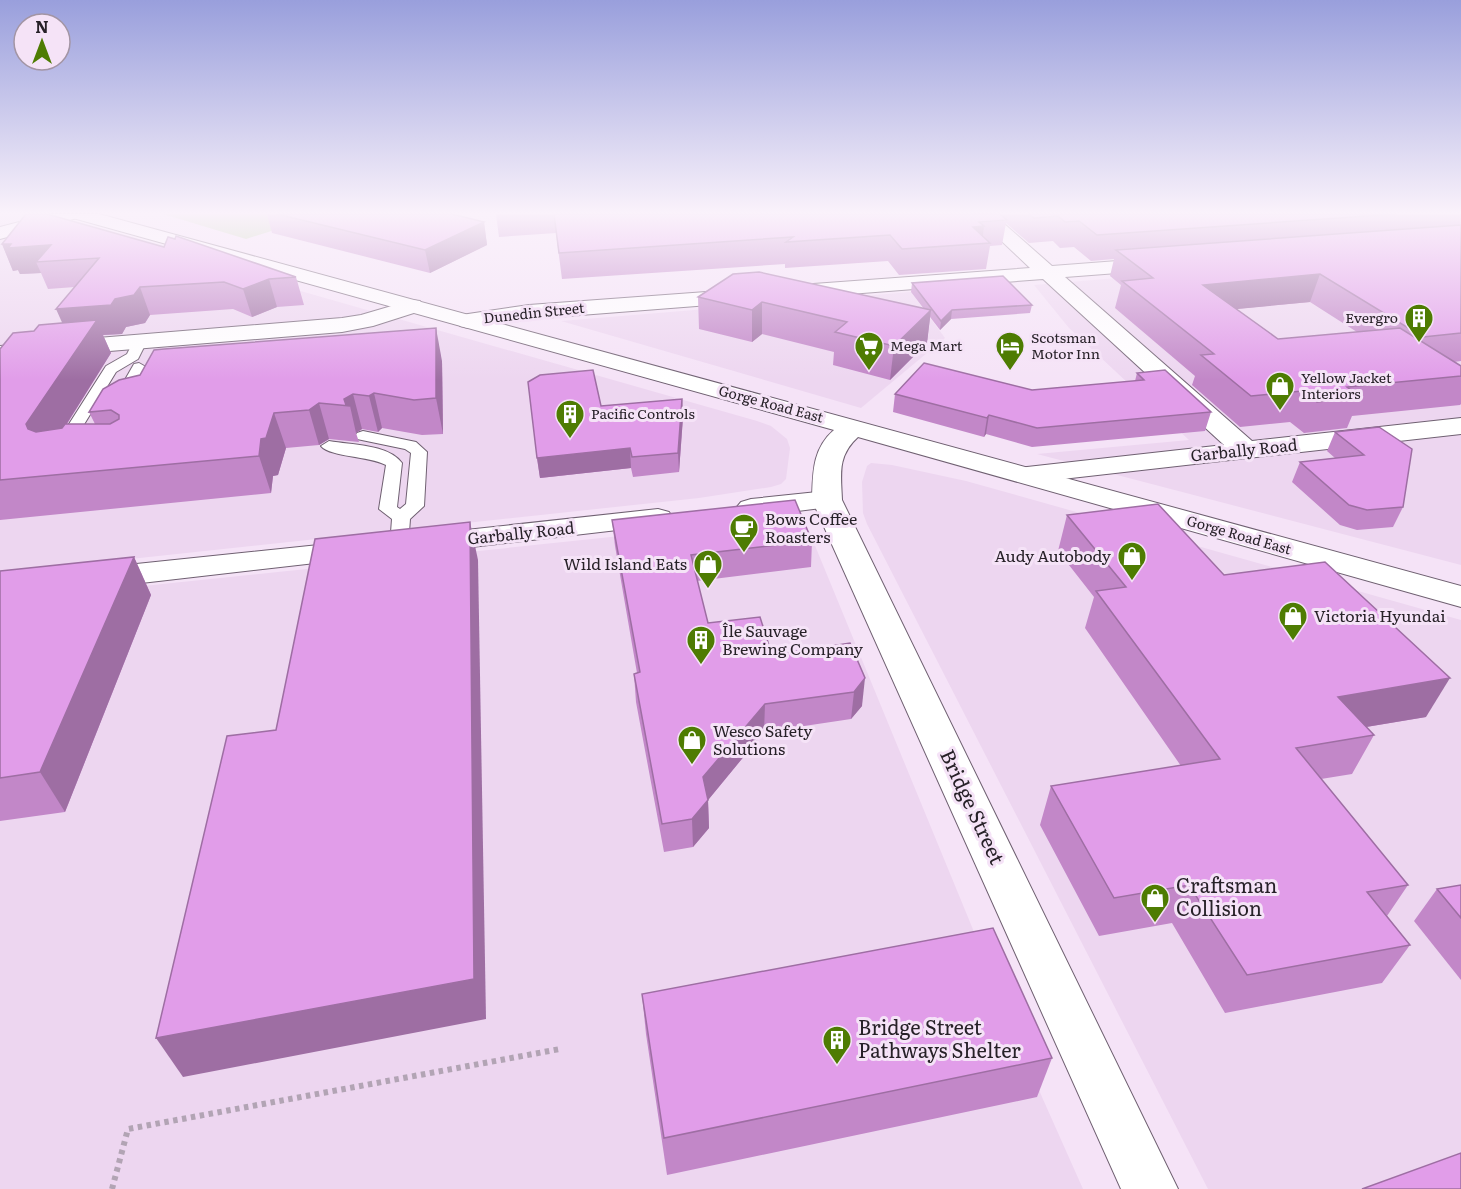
<svg xmlns="http://www.w3.org/2000/svg" width="1461" height="1189" viewBox="0 0 1461 1189" font-family="Literata,serif">
  <style>
    .built { fill: #edd6f0 }
    .green { fill: #b7d39e }
    .lines { fill: none; stroke-linecap: round; stroke-linejoin: round }
    .lane-casing { stroke: #6f6071; stroke-width: 2 }
    .street-casing { stroke: #6f6071; stroke-width: 2 }
    .secondary-casing { stroke: #6f6071; stroke-width: 2 }
    .path { stroke: #b2a4b4; stroke-width: 6; stroke-dasharray: 4.5 4.5; stroke-linecap: butt }
    .lane { fill: #fff; fill-rule: evenodd }
    .street { fill: #fff; fill-rule: evenodd }
    .secondary { fill: #fff; fill-rule: evenodd }
    .wall { fill: #c287c8; fill-rule: evenodd }
    .shaded-wall { fill: #9e6ea3 }
    .building { fill: #e19de9; stroke: #9e6ea3; stroke-width: 1.5 }
    .labels { text-anchor: middle; stroke-width: 6; stroke-linejoin: round; paint-order: stroke }
    .far-street-label { font-size: 14px; fill: #272128; stroke: #f5e3f7 }
    .far-poi-label { font-size: 14px; fill: #272128; stroke: #f5e3f7; text-anchor: start }
    .street-label { font-size: 16px; fill: #272128; stroke: #f5e3f7 }
    .poi-label { font-size: 16px; fill: #272128; stroke: #f5e3f7; text-anchor: start }
    .near-street-label { font-size: 20px; fill: #272128; stroke: #f5e3f7 }
    .near-poi-label { font-size: 20px; fill: #272128; stroke: #f5e3f7; text-anchor: start }
  </style>
  <rect width="100%" height="100%" fill="#f5e3f7"/>
  <g class="built">
    <polygon points="0,214 22,214 72,226 757,421 771,426 787,439 790,448 786,479 781,484 771,487 699,498 0,573"/>
    <polygon points="1461,249 1461,565 1037,454 1189,440 1069,328 1034,285"/>
    <polygon points="911,292 945,338 861,408 561,321"/>
    <polygon points="871,463 892,465 966,481 1461,620 1461,1189 1208,1189 867,524 863,513 862,482 867,466"/>
    <polygon points="774,520 804,525 809,531 1042,1097 1083,1189 0,1189 0,601"/>
  </g>
  <polygon class="green" points="163,214 325,214 246,239"/>
  <g class="lines">
    <g class="lane-casing">
      <g id="lane">
        <polygon points="139,339 146,343 138,359 116,372 69,449 57,449 55,446 106,366 127,354 134,340"/>
        <polygon points="139,363 146,367 128,399 121,403 116,402 114,399 134,364"/>
        <path d="M363,431L416,442L427,452L424,506L410,519L408,546L405,550H393L390,546L392,519L379,509L386,465C369,456 330,457 321,446L329,441C351,445 388,444 402,463L397,507L400,509L406,504L411,453L405,449L357,439L355,436L357,433Z"/>
      </g>
    </g>
    <g class="street-casing">
      <g id="street">
        <polygon points="50,214 80,214 77,218 0,239 0,227"/>
        <polygon points="973,214 993,214 1052,266 1157,258 1164,260 1167,264 1164,268 1157,270 1065,277 1252,441 1461,418 1461,434 1027,483 1017,481 1013,475 1017,469 1027,467 1224,445 1043,279 529,319 468,328 460,326 457,321 460,316 468,314 529,305 1030,268"/>
        <polygon points="412,300 420,301 423,306 420,311 373,326 342,332 0,360 0,346 342,318 361,315"/>
        <polygon points="827,491 837,494 842,500 837,506 751,517 741,514 736,508 741,502 751,499"/>
        <polygon points="658,509 669,512 673,518 669,524 429,552 418,550 414,543 418,536 429,534"/>
        <polygon points="357,541 368,543 373,550 368,557 98,588 87,585 82,578 87,571 98,568"/>
      </g>
    </g>
    <g class="secondary-casing">
      <path id="secondary" d="M70,214H99L1461,586V607L858,437C837,456 841,474 842,500L1178,1189H1121L812,500C813,473 812,449 834,430L73,218Z"/>
    </g>
    <polyline class="path" points="112,1189 128,1129 560,1049"/>
    <use href="#lane" class="lane"/>
    <use href="#street" class="street"/>
    <use href="#secondary" class="secondary"/>
  </g>
  <g class="wall">
    <polygon points="267,214 452,214 484,222 487,245 430,273 272,233"/>
    <path d="M496,214H1461V361L1454,362L1461,366V404L1460,405L1352,416L1347,428L1304,433L1290,422L1240,427L1192,385L1195,376L1115,308L1121,285L1110,276L1114,259L1091,261L1074,247L1060,248L1053,241L1029,243L1006,223L1002,245L990,246L986,269L899,275L888,261L785,268V264L562,279L556,233L499,237ZM1310,302L1357,332L1278,339L1236,309Z"/>
    <polygon points="2,244 164,247 296,277 304,305 277,307 252,317 233,309 150,315 145,323 126,327 122,334 103,335 111,353 67,424 95,424 89,412 442,361 443,434 422,435 382,428 378,432 362,429 356,433 359,442 329,439 319,445 286,448 278,475 273,476 271,493 0,520 0,349 34,331 62,323 75,287 48,289 41,273 20,274 18,270 13,271"/>
    <polygon points="912,283 1032,305 1030,313 951,319 940,330 930,317 927,343 890,380 833,365 834,352 762,334 752,342 699,329 698,297 924,309 911,292"/>
    <polygon points="1137,373 1211,412 1205,431 1032,447 986,434 984,437 893,412 895,394 1032,390 1135,381"/>
    <polygon points="682,399 683,417 679,472 633,477 631,468 540,478 537,458 601,406"/>
    <polygon points="1379,427 1403,507 1393,527 1357,530 1340,525 1292,482 1300,462 1335,458 1327,451 1335,432"/>
    <polygon points="1067,515 1224,575 1426,717 1366,727 1374,735 1352,774 1321,779 1408,885 1387,916 1410,945 1382,983 1225,1013 1172,923 1099,936 1040,825 1051,786 1181,766 1085,628 1094,597 1058,551"/>
    <polygon points="612,520 812,541 811,567 697,581 708,623 772,655 850,643 862,706 851,719 764,732 708,800 709,828 693,847 664,852 636,702 634,674 637,673 615,546"/>
    <polygon points="134,557 151,595 65,812 0,821 0,571"/>
    <polygon points="1461,885 1461,980 1414,921 1437,889"/>
    <polygon points="642,994 1052,1058 1037,1097 667,1175 646,1034"/>
  </g>
  <g class="shaded-wall">
    <polygon points="484,222 487,245 430,273 425,250"/>
    <polygon points="984,226 982,244 973,227"/>
    <polygon points="2,244 11,244 51,245 36,262 41,273 20,274 18,270 13,271"/>
    <polygon points="1320,274 1310,302 1195,313 1203,285"/>
    <polygon points="269,279 277,307 252,317 243,289"/>
    <polygon points="140,287 150,315 145,323 126,327 122,334 103,335 111,353 44,460 26,424 69,338 56,309 115,299"/>
    <polygon points="762,302 762,334 752,342 752,310"/>
    <polygon points="931,310 927,343 890,380 894,346"/>
    <polygon points="952,310 951,319 940,330 941,321"/>
    <polygon points="436,328 442,361 443,434 436,398"/>
    <polygon points="374,393 382,428 378,432 369,396"/>
    <polygon points="353,394 362,429 356,433 350,406 345,406 344,399"/>
    <polygon points="682,399 683,417 679,472 678,453"/>
    <polygon points="319,403 329,439 319,445 309,410"/>
    <polygon points="274,413 286,448 278,475 273,476 271,493 259,456 261,439"/>
    <polygon points="989,415 986,434 984,437 987,418"/>
    <polygon points="630,448 631,468 540,478 537,458"/>
    <polygon points="470,522 478,560 486,1019 183,1077 156,1038"/>
    <polygon points="134,557 151,595 65,812 40,772"/>
    <polygon points="865,678 862,706 851,719 854,692"/>
    <polygon points="1450,678 1426,717 1318,735 1338,697"/>
    <polygon points="765,704 764,732 704,805 703,777"/>
    <polygon points="708,800 709,828 693,847 692,819"/>
  </g>
  <g class="building">
    <polygon points="26,214 47,214 164,247 168,237 175,239 176,236 296,277 269,279 243,289 224,282 140,287 134,295 115,299 111,305 56,309 99,258 36,262 51,245 8,248 11,244 2,244"/>
    <polygon points="277,214 452,214 484,222 425,250"/>
    <polygon points="554,214 1000,214 1007,220 979,222 984,226 973,227 990,243 902,249 890,235 786,242 793,237 559,253"/>
    <polygon points="1029,214 1396,214 1097,235 1079,221 1065,222 1058,216 1034,218"/>
    <polygon points="1461,225 1461,333 1423,337 1320,274 1203,285 1278,339 1400,328 1461,366 1461,376 1347,387 1360,397 1317,402 1302,391 1251,396 1201,355 1214,354 1122,281 1153,278 1116,250"/>
    <polygon points="759,272 931,310 894,346 835,332 847,322 762,302 752,310 698,297 733,274"/>
    <polygon points="1003,276 1032,305 952,310 941,321 912,283"/>
    <polygon points="97,320 26,424 28,429 36,432 62,428 65,424 110,424 119,419 119,415 111,410 89,412 103,389 119,380 140,375 154,350 164,349 436,328 436,398 414,400 374,393 369,396 353,394 344,399 346,405 350,406 319,403 309,410 274,413 266,438 261,439 259,456 0,480 0,349 13,333 34,331 39,325"/>
    <polygon points="924,363 1032,390 1144,380 1137,373 1165,370 1211,412 1037,428 989,415 987,418 895,394"/>
    <polygon points="593,370 601,406 682,399 678,453 632,457 630,448 537,458 528,382 540,375"/>
    <polygon points="1379,427 1412,449 1403,507 1367,510 1349,505 1300,462 1364,455 1335,432"/>
    <polygon points="795,500 812,541 691,555 708,623 760,617 772,655 850,643 865,678 854,692 765,704 703,777 708,800 692,819 662,824 634,674 640,672 612,520"/>
    <polygon points="1158,504 1224,575 1325,562 1450,678 1338,697 1374,735 1296,748 1408,885 1367,892 1410,945 1247,975 1189,885 1114,898 1051,786 1220,759 1096,591 1126,587 1067,515"/>
    <polygon points="470,522 474,979 156,1038 227,736 276,730 315,539"/>
    <polygon points="134,557 40,772 0,778 0,571"/>
    <polygon points="1461,885 1461,918 1437,889"/>
    <polygon points="993,928 1052,1058 664,1138 642,994"/>
    <polygon points="1461,1153 1461,1189 1362,1189"/>
  </g>
  <linearGradient id="sky" x2="0" y2="1"><stop stop-color="#999fdc"/><stop offset="0.56" stop-color="#faf2fb"/><stop offset="1" stop-color="#faf2fb" stop-opacity="0"/></linearGradient>
  <rect width="1461" height="380" fill="url(#sky)"/>
  <defs>
    <g id="building-pin" transform="scale(1.5)"><path d="M0 17L-7.5 6A9.5 9.5 0 1 1 7.5 6Z" fill="#4e7c02" stroke="#f5e3f7"/><path d="M-4-6H4V6H1V3H-1V6H-4ZM-2.5-4.3h1.7v1.8h-1.7ZM.8-4.3h1.7v1.8H.8ZM-2.5-1h1.7V.8h-1.7ZM.8-1h1.7V.8H.8Z" fill="#fff"/></g>
    <g id="supermarket-pin" transform="scale(1.5)"><path d="M0 17L-7.5 6A9.5 9.5 0 1 1 7.5 6Z" fill="#4e7c02" stroke="#f5e3f7"/><path d="M-6-5.5h2.5l.6 2H6L4.5 2H-2.5L-4.4-4H-6ZM-1.5 3.2a1.3 1.3 0 1 0 .1 0ZM3 3.2a1.3 1.3 0 1 0 .1 0Z" fill="#fff"/></g>
    <g id="hotel-pin" transform="scale(1.5)"><path d="M0 17L-7.5 6A9.5 9.5 0 1 1 7.5 6Z" fill="#4e7c02" stroke="#f5e3f7"/><path d="M-6-4.5h1.5V1H6V5H4.5V3h-9V5H-6ZM-4 0a1.8 1.8 0 1 1 3.6 0ZM.5 0V-2.5h3Q6-2.5 6 0Z" fill="#fff"/></g>
    <g id="shop-pin" transform="scale(1.5)"><path d="M0 17L-7.5 6A9.5 9.5 0 1 1 7.5 6Z" fill="#4e7c02" stroke="#f5e3f7"/><path d="M-5-2.5h2.3a2.7 3.5 0 0 1 5.4 0H5L5.5 6h-11ZM-1.5-2.5h3a1.5 2.3 0 0 0-3 0Z" fill="#fff"/></g>
    <g id="cafe-pin" transform="scale(1.5)"><path d="M0 17L-7.5 6A9.5 9.5 0 1 1 7.5 6Z" fill="#4e7c02" stroke="#f5e3f7"/><path d="M-5.5-4.5H6V0H3Q3 3.5 0 3.5H-2.5Q-5.5 3.5-5.5 0ZM3-3.2v2h1.7v-2ZM-6 4.5H4V6H-6Z" fill="#fff"/></g>
  </defs>
  <g fill-rule="evenodd">
    <use href="#building-pin" x="1419" y="318"/>
    <use href="#supermarket-pin" x="869" y="346"/>
    <use href="#hotel-pin" x="1010" y="346"/>
    <use href="#shop-pin" x="1280" y="386"/>
    <use href="#building-pin" x="570" y="414"/>
    <use href="#cafe-pin" x="744" y="528"/>
    <use href="#shop-pin" x="1132" y="556"/>
    <use href="#shop-pin" x="708" y="564"/>
    <use href="#shop-pin" x="1293" y="616"/>
    <use href="#building-pin" x="701" y="640"/>
    <use href="#shop-pin" x="692" y="740"/>
    <use href="#shop-pin" x="1155" y="898"/>
    <use href="#building-pin" x="837" y="1040"/>
  </g>
  <g class="labels">
    <g class="far-street-label">
      <text transform="translate(534 313) rotate(-6)" y="5">Dunedin Street</text>
      <text transform="translate(771 404) rotate(15)" y="5">Gorge Road East</text>
      <text transform="translate(1239 535) rotate(16)" y="5">Gorge Road East</text>
    </g>
    <g class="far-poi-label">
      <text x="1398" y="323" text-anchor="end">Evergro</text>
      <text x="1031" y="343">Scotsman<tspan x="1031" dy="16">Motor Inn</tspan></text>
      <text x="890" y="351">Mega Mart</text>
      <text x="1301" y="383">Yellow Jacket<tspan x="1301" dy="16">Interiors</tspan></text>
      <text x="591" y="419">Pacific Controls</text>
    </g>
    <g class="street-label">
      <text transform="translate(1244 450) rotate(-6)" y="6">Garbally Road</text>
      <text transform="translate(521 533) rotate(-6)" y="6">Garbally Road</text>
    </g>
    <g class="poi-label">
      <text x="765" y="525">Bows Coffee<tspan x="765" dy="18">Roasters</tspan></text>
      <text x="1111" y="562" text-anchor="end">Audy Autobody</text>
      <text x="687" y="570" text-anchor="end">Wild Island Eats</text>
      <text x="1314" y="622">Victoria Hyundai</text>
      <text x="722" y="637">Île Sauvage<tspan x="722" dy="18">Brewing Company</tspan></text>
      <text x="713" y="737">Wesco Safety<tspan x="713" dy="18">Solutions</tspan></text>
    </g>
    <g class="near-street-label">
      <text transform="translate(972 807) rotate(65)" y="7">Bridge Street</text>
    </g>
    <g class="near-poi-label">
      <text x="1176" y="893">Craftsman<tspan x="1176" dy="23">Collision</tspan></text>
      <text x="858" y="1035">Bridge Street<tspan x="858" dy="23">Pathways Shelter</tspan></text>
    </g>
  </g>
  <g transform="translate(42 42)"><circle r="28" fill="#f5e3f7" stroke="#a395a4" stroke-width="1.5"/>
  <path d="M0-4.5L10 22L0 15L-10 22Z" fill="#4e7c02"/>
  <text y="-9" font-size="16" font-weight="bold" text-anchor="middle" fill="#272128">N</text>
  </g>
</svg>
